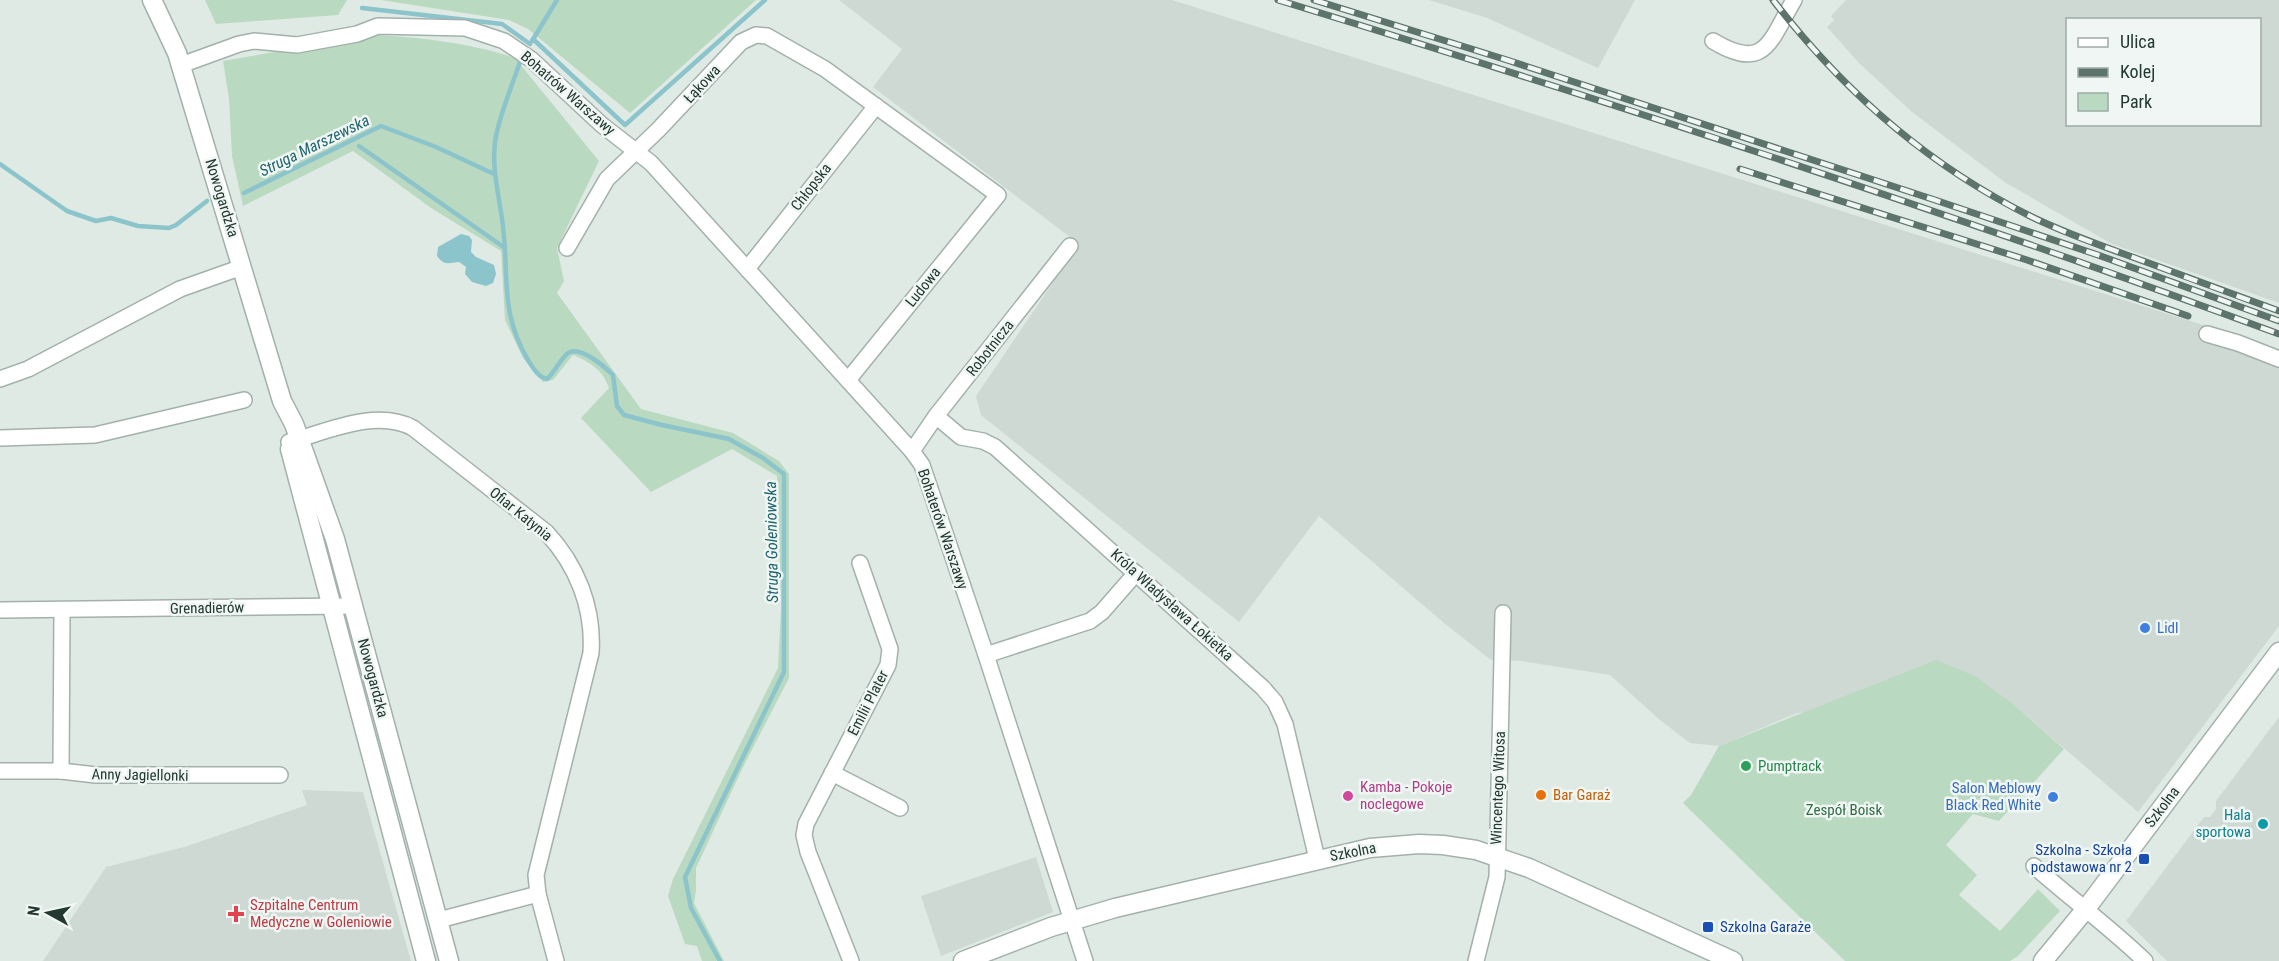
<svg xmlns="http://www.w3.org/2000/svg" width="2279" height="961" viewBox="0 0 2279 961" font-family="'Roboto Condensed',sans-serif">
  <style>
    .built { fill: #ced9d4; fill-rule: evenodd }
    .green { fill: #bad9c1 }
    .water { fill: #8bc4cb }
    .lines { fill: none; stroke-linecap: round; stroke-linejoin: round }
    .stream { stroke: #8bc4cb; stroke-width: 4.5 }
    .minor-casing { stroke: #a3b1ab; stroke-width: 18 }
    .tertiary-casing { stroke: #a3b1ab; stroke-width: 21 }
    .minor { stroke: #fff; stroke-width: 15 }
    .tertiary { stroke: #fff; stroke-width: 18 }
    .rail-casing { stroke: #5c746c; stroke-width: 7 }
    .rail { stroke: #f0f6f3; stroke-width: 4.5; stroke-dasharray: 14; stroke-linecap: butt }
    .shop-dot { fill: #3f7fe0; stroke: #f0f6f3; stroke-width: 2 }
    .leisure-dot { fill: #2e9e5b; stroke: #f0f6f3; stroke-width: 2 }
    .food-dot { fill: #e8710a; stroke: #f0f6f3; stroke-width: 2 }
    .hotel-dot { fill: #d1479c; stroke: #f0f6f3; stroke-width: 2 }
    .culture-dot { fill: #0f9aa8; stroke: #f0f6f3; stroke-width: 2 }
    .transit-dot { fill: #1a4fb4; stroke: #f0f6f3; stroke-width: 2 }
    .health-dot { fill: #e0444e; stroke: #f0f6f3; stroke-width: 2 }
    .labels { text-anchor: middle; stroke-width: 5; stroke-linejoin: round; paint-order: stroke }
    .street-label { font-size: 15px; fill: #223831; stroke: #f0f6f3 }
    .shop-label { font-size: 15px; fill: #366cbe; stroke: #f0f6f3; text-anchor: start }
    .leisure-label { font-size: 15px; fill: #27864d; stroke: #f0f6f3; text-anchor: start }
    .hotel-label { font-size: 15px; fill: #b23c85; stroke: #f0f6f3; text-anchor: start }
    .food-label { font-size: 15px; fill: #c56008; stroke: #f0f6f3; text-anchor: start }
    .park-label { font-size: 15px; fill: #2f6c44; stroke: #f0f6f3 }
    .culture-label { font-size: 15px; fill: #0d838f; stroke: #f0f6f3; text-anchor: end }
    .transit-label { font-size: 15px; fill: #164399; stroke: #f0f6f3; text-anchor: end }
    .health-label { font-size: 15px; fill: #be3a42; stroke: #f0f6f3; text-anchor: start }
    .water-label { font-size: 16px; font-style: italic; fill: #21666f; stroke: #f0f6f3 }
  </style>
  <rect width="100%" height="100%" fill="#e0eae5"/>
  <g class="built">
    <polygon points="839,0 1172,0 2219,330 2245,337 2279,350 2279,626 2138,812 2013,704 1797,713 1719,746 1690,743 1660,720 1610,675 1521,661 1491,660 1444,623 1319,516 1239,622 981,415 976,396 1079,244 873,87 902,49"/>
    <polygon points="1429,0 1635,0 1598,68 1487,18"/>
    <path d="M1846,0H2279V303L2112,244L2006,183L1912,112L1859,63L1827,27L1834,20L1831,16ZM2068,20H2260V124H2068Z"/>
    <polygon points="2279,717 2279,961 2167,961 2126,921 2204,817 2210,817 2216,809 2216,801"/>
    <polygon points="302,790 363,792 411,961 43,961 106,867 184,847 307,805"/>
    <polygon points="1036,857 1053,912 941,956 921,896"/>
  </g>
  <g class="green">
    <polygon points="205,0 347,0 338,15 216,24"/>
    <polygon points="381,0 756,0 630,113 528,29 509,20"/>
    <path d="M372,35C413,36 476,44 515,58L599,161L557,248L564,281L557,293L641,409L733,433L779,461L789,474V678L743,767L696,868V890L694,903L724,961H702L697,946L685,944L668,896L673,879L778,668L781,607L777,476L732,449L651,492L581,418L609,388C603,370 590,362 573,355L553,380L543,382L523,358L505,320L501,251L431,208L353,151L243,206L232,156L229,99L223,61Z"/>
    <polygon points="1936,660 1975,676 2013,704 2064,749 1999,821 1973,814 1946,845 1977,875 1959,895 2000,931 2038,889 2060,911 2018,956 2010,961 1845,961 1683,803 1691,795 1719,746"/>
  </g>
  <path class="water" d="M461,234L469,236L472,240L471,252L476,257L494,265L496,274L493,283L486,286L472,282L465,274L466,267L459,262C449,263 444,266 437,256L438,247Z"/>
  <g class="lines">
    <g class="stream">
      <polyline points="362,8 502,24 530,44"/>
      <polyline points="533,39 625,125 765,0"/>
      <polyline points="532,41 557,0"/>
      <path d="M520,62C512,86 501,111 496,136C490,167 500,197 503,227C509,278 500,313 528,360C533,368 538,377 547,379C555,372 560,359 568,353C580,345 605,367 613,375L617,406L624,415L662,425L729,439L763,458L784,474V672L685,877L691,908L720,961"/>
      <polyline points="359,146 505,248"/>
      <polyline points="0,164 67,211 96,221 111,218 138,226 169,228 176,225 207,201"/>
      <polyline points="244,193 381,126 436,147 494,174"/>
    </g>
    <g class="minor-casing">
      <g id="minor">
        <path d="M1713,41C1766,73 1770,40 1794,0"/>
        <polyline points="181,65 239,44 254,41 297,45 357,34 378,26 465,28 504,41 532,60 602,125 651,163 912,451 922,465 986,655 1085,961"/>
        <polyline points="567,248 607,179 658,130 741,42 756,35 767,36 825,69 998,195 848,380"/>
        <polyline points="747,269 876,106"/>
        <polyline points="2207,334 2238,343 2279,359"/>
        <polyline points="0,379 28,369 180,289 242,267"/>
        <polyline points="936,416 961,437 983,441 995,447 1263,688 1275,702 1285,724 1317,859"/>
        <polyline points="0,438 95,435 244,400"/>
        <path d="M289,442C326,432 376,408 413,428L546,532C577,565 594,608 591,653L536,875L538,894L556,961"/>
        <polyline points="912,451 936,416 1070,246"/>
        <polyline points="0,610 353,606"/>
        <polyline points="986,655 1090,621 1102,612 1136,573"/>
        <polyline points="0,771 61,771 96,775 280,775"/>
        <polyline points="61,771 62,610"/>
        <polyline points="832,773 900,808"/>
        <path d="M2034,866C2071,899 2110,927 2145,961"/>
        <polyline points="439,920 538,894"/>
        <polyline points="851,961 808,852 804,835 806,824 888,665 890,649 860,563"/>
        <polyline points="1476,961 1497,877 1503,613"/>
      </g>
    </g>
    <g class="tertiary-casing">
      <g id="tertiary">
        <polyline points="152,0 177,53 282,401 294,424 335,539 449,961"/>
        <polyline points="290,449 426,961"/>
        <polyline points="963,961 1051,927 1115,908 1370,848 1419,844 1443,845 1476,850 1529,868 1733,961"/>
        <polyline points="2043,961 2085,910 2279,652"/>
      </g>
    </g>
    <use href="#minor" class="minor"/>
    <use href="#tertiary" class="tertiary"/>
    <g class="rail-casing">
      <g id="rail">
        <path d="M1278,0C1615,103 1949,212 2279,334"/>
        <polyline points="1314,0 1507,60 1935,200 2098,255 2279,321"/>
        <path d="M1773,0C1843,91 1929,166 2032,217C2069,235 2108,248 2146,262C2191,279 2235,295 2279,311"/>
        <polyline points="1740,169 2027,260 2188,316"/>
      </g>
    </g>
    <use href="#rail" class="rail"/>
  </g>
  <g class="shop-dot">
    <circle cx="2145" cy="628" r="6"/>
    <circle cx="2053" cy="797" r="6"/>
  </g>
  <circle class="leisure-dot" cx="1746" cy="766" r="6"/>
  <circle class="food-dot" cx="1541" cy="795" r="6"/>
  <circle class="hotel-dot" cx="1348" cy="796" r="6"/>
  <circle class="culture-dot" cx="2263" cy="824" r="6"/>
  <g class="transit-dot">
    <rect x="2138" y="853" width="12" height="12" rx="3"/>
    <rect x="1702" y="921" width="12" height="12" rx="3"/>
  </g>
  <path class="health-dot" d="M233 905h6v6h6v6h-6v6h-6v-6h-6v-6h6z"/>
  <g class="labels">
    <g class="street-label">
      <text transform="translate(702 84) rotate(-47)" y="5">Łąkowa</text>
      <text transform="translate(568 93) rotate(41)" y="5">Bohatrów Warszawy</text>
      <text transform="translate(811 187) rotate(-52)" y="5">Chłopska</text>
      <text transform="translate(222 198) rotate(73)" y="5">Nowogardzka</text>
      <text transform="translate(923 287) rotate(-51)" y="5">Ludowa</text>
      <text transform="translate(990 348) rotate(-52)" y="5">Robotnicza</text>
      <text transform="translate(521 514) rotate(39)" y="5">Ofiar Katynia</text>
      <text transform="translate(943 529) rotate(71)" y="5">Bohaterów Warszawy</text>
      <text transform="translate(1172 605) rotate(42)" y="5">Króla Władysława Łokietka</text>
      <text transform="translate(207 608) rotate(-1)" y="5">Grenadierów</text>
      <text transform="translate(373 678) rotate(75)" y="5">Nowogardzka</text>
      <text transform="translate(868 703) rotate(-63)" y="5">Emilii Plater</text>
      <text transform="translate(140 775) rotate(1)" y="5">Anny Jagiellonki</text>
      <text transform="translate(1498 788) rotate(-88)" y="5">Wincentego Witosa</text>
      <text transform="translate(2162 807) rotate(-53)" y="5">Szkolna</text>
      <text transform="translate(1353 852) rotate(-11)" y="5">Szkolna</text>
    </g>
    <g class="shop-label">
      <text x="2157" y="633">Lidl</text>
      <text x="2041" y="793" text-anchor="end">Salon Meblowy<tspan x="2041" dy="17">Black Red White</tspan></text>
    </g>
    <g class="leisure-label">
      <text x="1758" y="771">Pumptrack</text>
    </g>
    <g class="hotel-label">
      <text x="1360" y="792">Kamba - Pokoje<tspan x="1360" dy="17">noclegowe</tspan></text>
    </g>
    <g class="food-label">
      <text x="1553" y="800">Bar Garaż</text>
    </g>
    <g class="park-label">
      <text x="1844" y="815">Zespół Boisk</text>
    </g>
    <g class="culture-label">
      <text x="2251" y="820">Hala<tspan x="2251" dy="17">sportowa</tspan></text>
    </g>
    <g class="transit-label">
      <text x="2132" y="855">Szkolna - Szkoła<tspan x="2132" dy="17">podstawowa nr 2</tspan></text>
      <text x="1720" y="932" text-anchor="start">Szkolna Garaże</text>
    </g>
    <g class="health-label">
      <text x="250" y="910">Szpitalne Centrum<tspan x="250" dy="17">Medyczne w Goleniowie</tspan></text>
    </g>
    <g class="water-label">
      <text transform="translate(314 145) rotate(-26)" y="6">Struga Marszewska</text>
      <text transform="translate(771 542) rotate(-91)" y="6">Struga Goleniowska</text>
    </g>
  </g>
  <rect x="2066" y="18" width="195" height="108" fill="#f0f6f3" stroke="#9eaaa5" stroke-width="1.5"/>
  <rect x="2078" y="38" width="30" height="9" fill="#ffffff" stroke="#9eaaa5" stroke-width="1.5"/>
  <text x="2120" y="48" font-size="18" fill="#223831">Ulica</text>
  <rect x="2078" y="68" width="30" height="9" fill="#5c746c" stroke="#9eaaa5" stroke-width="1.5"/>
  <text x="2120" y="78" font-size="18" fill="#223831">Kolej</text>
  <rect x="2078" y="93" width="30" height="18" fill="#bad9c1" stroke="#9eaaa5" stroke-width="1.5"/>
  <text x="2120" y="108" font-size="18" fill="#223831">Park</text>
  <g transform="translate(48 913) rotate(278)" stroke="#f0f6f3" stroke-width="4.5" paint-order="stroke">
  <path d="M0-4.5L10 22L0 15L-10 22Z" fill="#223831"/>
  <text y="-9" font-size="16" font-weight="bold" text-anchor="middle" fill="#223831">N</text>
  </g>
</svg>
